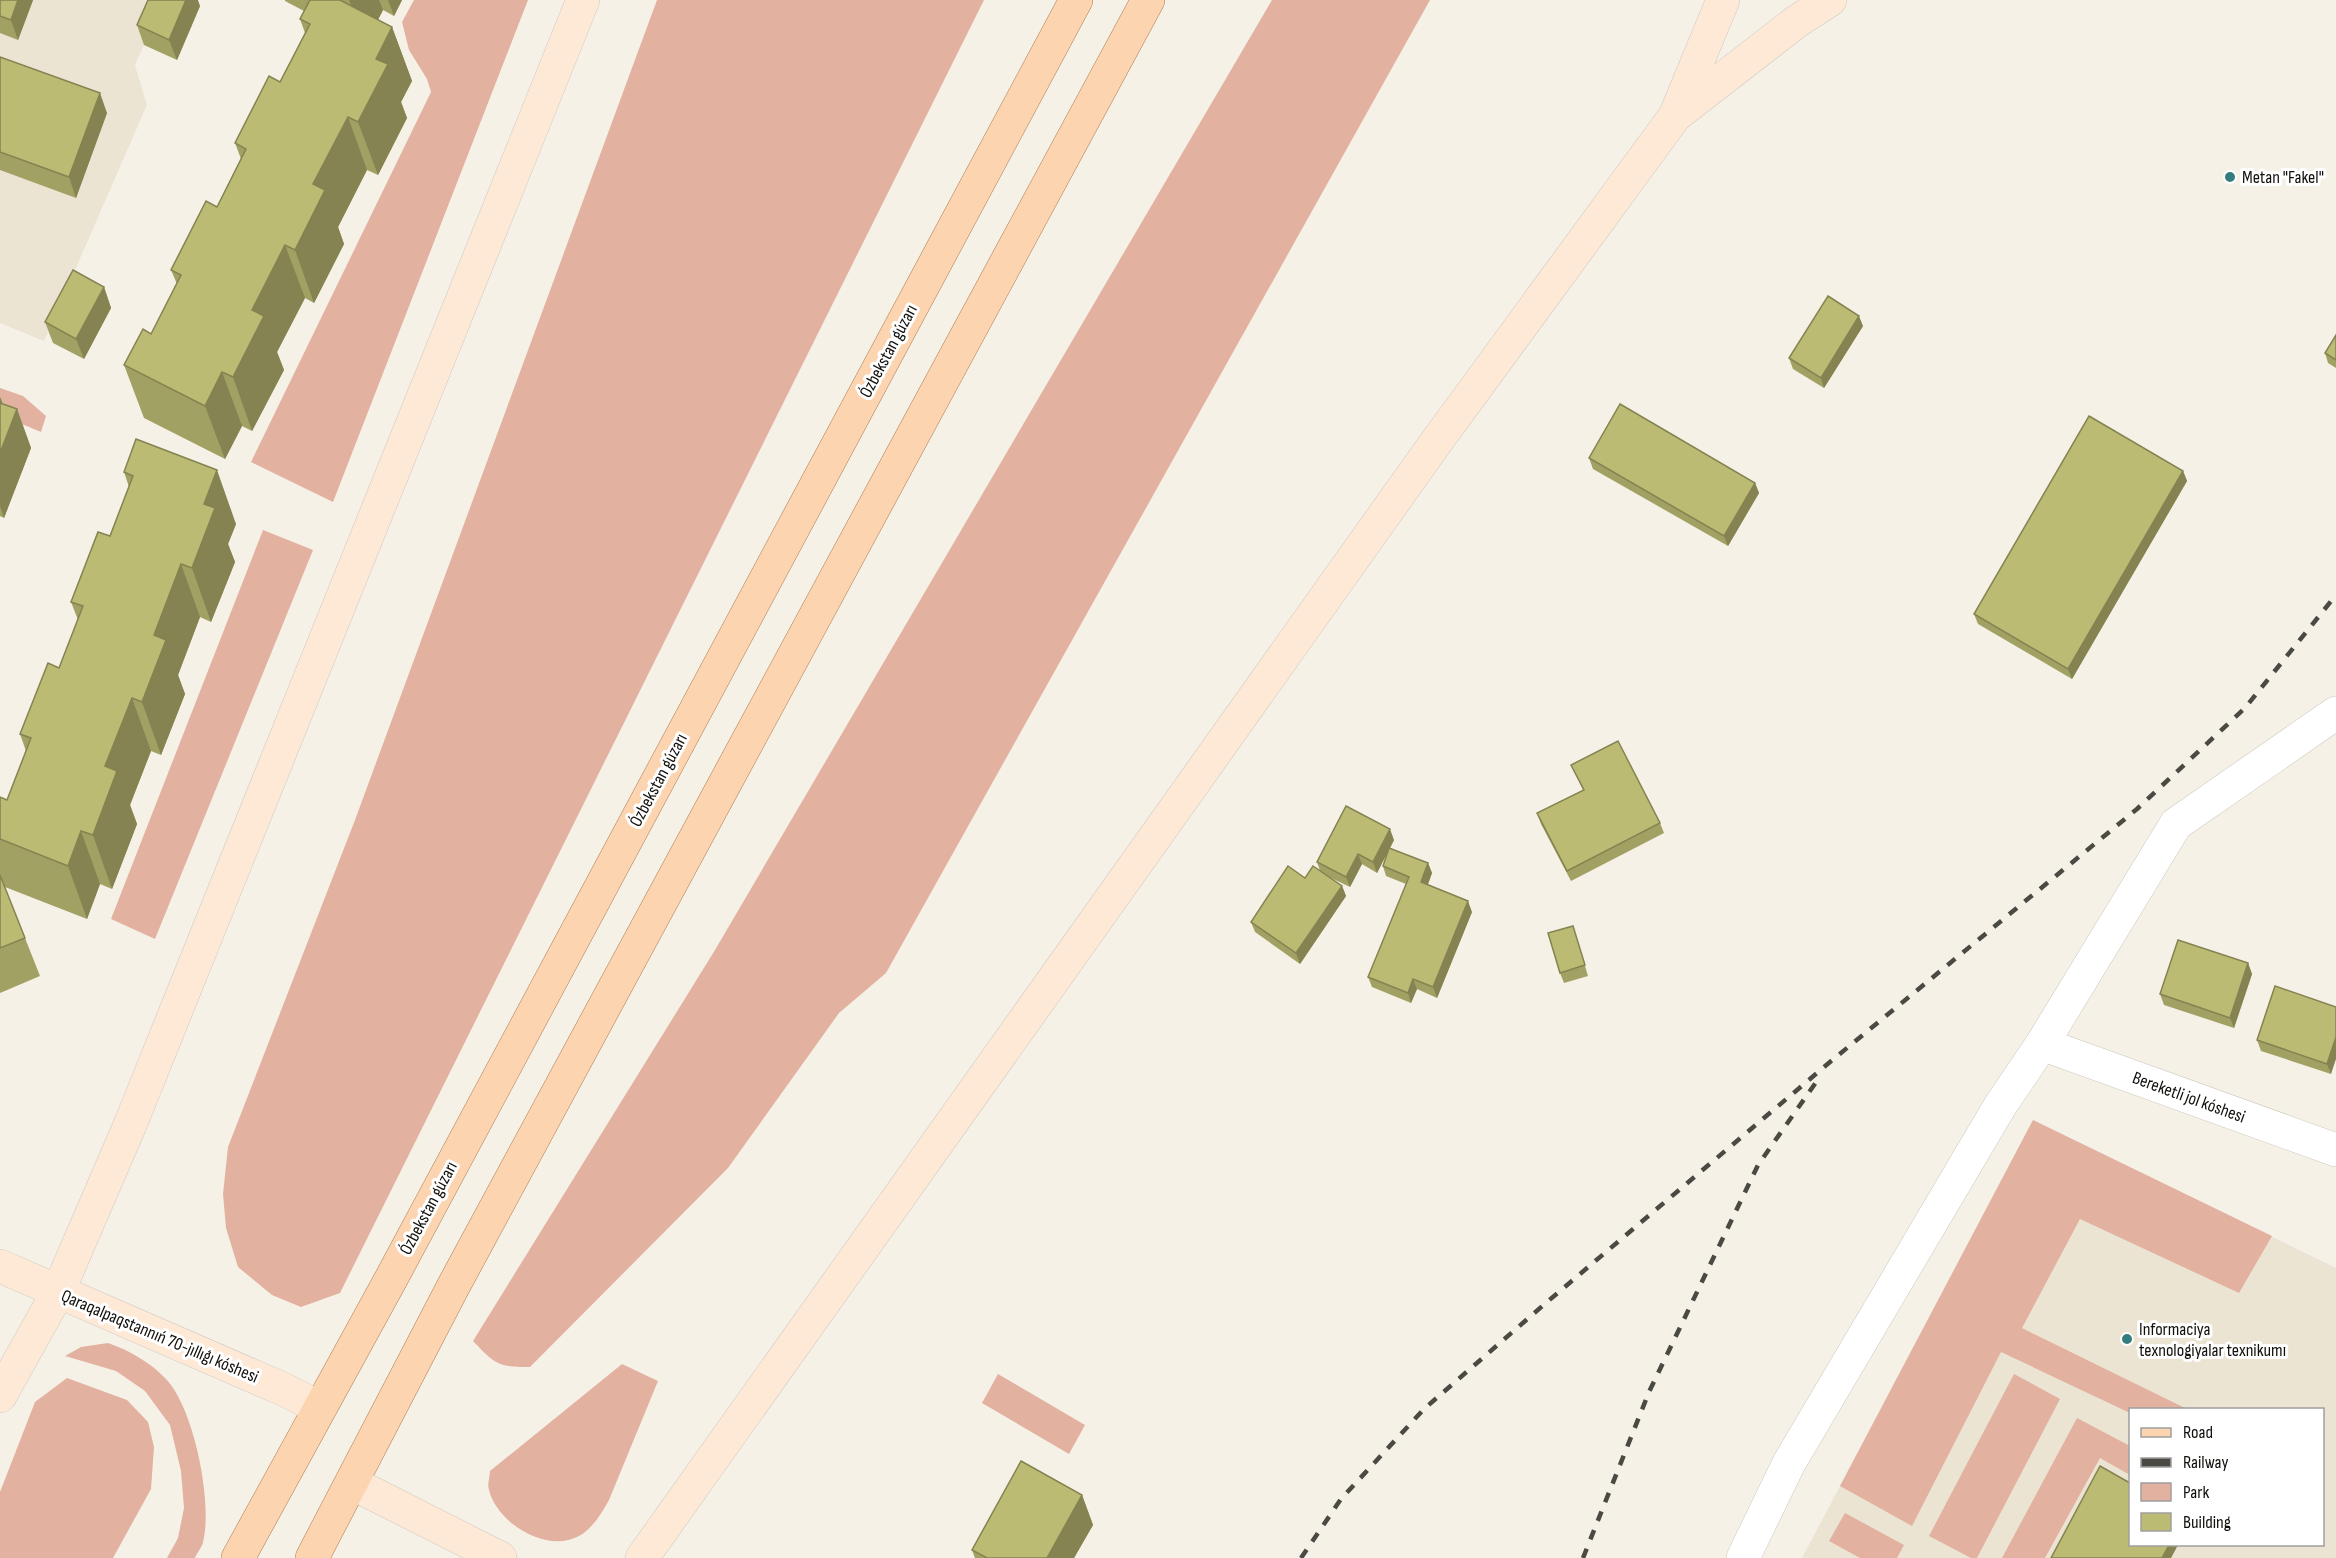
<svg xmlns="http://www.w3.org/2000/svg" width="2336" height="1558" viewBox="0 0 2336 1558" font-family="'Sofia Sans Condensed',sans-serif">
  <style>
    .built { fill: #ece4d3; fill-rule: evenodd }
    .green { fill: #e2b1a0 }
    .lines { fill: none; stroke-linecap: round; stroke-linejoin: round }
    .street-casing { stroke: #cec9bf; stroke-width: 34 }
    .secondary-casing { stroke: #cec9bf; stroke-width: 34 }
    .primary-casing { stroke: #aa7d54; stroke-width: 34 }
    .street { stroke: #fff; stroke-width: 33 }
    .secondary { stroke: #fee9d7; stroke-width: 33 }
    .primary { stroke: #fdd4b0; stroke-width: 33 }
    .rail { stroke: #4b4944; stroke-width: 4.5; stroke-dasharray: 10 10; stroke-linecap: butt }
    .wall { fill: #a2a164 }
    .shaded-wall { fill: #848351 }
    .building { fill: #bcbb74; stroke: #848351; stroke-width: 1.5 }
    .poi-dot { fill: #347d7f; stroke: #fff; stroke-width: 2 }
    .labels { text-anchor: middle; stroke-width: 6; stroke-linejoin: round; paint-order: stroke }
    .poi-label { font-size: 18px; fill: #11100c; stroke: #fff; text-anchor: start }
    .street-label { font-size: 18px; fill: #11100c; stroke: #fff }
  </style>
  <rect width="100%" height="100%" fill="#f6f1e7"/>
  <g class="built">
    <polygon points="0,0 164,0 135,65 147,105 44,341 0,323"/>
    <path d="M2033,1120L2336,1268V1558H1802ZM2130,1410H2322V1544H2130Z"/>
  </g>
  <g class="green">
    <polygon points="414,0 528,0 333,502 251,462 431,92 427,79 409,50 402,22"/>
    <polygon points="657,0 984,0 340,1293 301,1307 272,1295 238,1267 226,1228 223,1194 228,1147 355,820"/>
    <path d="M1272,0H1430L886,973L839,1013L728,1168L530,1367C498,1367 496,1365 473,1341L715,950Z"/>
    <polygon points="0,388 23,396 46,416 41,432 0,415"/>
    <polygon points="263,530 313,550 155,939 111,919"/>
    <polygon points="2033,1120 2272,1236 2239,1293 2080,1219 2022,1328 2187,1409 2130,1410 2130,1413 2001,1352 1912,1526 1840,1486"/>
    <path d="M108,1343C129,1350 151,1363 166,1379C194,1408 213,1503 203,1542C202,1547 197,1553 195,1558H167L178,1538L184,1508L181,1471L170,1425L145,1391L116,1371L65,1356L81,1347Z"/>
    <path d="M622,1364L658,1381L609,1500C602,1513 592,1529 579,1536C547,1554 497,1523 489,1490C487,1484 490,1476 490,1471Z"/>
    <polygon points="998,1374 1085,1425 1069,1454 982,1403"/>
    <polygon points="2014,1374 2060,1399 1977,1558 1971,1558 1929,1536"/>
    <polygon points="67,1378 127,1400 148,1422 154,1447 151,1489 113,1558 0,1558 0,1492 35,1402"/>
    <polygon points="2077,1418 2130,1446 2130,1475 2100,1458 2045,1558 2002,1558"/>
    <polygon points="1845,1513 1904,1545 1897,1558 1860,1558 1829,1541"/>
  </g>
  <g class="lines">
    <g class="street-casing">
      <g id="street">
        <polyline points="2042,1044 2336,1150"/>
        <polyline points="1743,1558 1789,1463 2000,1106 2042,1044 2176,824 2336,713"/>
      </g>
    </g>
    <g class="secondary-casing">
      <g id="secondary">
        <polyline points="1676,115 1796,22 1830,0"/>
        <polyline points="0,1266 285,1390 320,1408"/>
        <polyline points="0,1396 58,1292 130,1125 583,0"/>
        <polyline points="352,1483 500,1558"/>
        <polyline points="642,1558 1434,445 1675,116 1723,0"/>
      </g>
    </g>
    <g class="primary-casing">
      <g id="primary">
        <polyline points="238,1558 392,1277 1076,0"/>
        <polyline points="312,1558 454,1285 1148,0"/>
      </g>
    </g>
    <use href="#street" class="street"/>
    <use href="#secondary" class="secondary"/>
    <use href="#primary" class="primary"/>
    <g class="rail">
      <polyline points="1301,1558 1341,1499 1424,1409 1547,1302 1830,1062 2137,809 2245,708 2336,595"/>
      <polyline points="1583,1558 1649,1392 1758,1165 1819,1078"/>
    </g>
  </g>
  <g class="wall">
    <polygon points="0,0 33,0 18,40 0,33"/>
    <polygon points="285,0 402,0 394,16 383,10 378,20 392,27 412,81 401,102 407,118 378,175 367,170 338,227 344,244 314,303 305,298 277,352 284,370 252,431 242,426 225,459 144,418 124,365 151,334 177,284 171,270 217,207 241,159 235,143 280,82 305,33 300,19 304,11 285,1"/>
    <polygon points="200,6 177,60 144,45 137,25"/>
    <polygon points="0,57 107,113 76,198 0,170"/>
    <polygon points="104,287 111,308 84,359 53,343 45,322"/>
    <polygon points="1863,326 1824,388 1793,369 1789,358"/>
    <polygon points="2336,335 2336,368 2328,363 2325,353"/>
    <polygon points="0,397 3,404 17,409 31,448 4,518 0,516"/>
    <polygon points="1589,458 1755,483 1759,493 1728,546 1593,469"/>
    <polygon points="2183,471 2187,481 2072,679 1978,624 1974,614"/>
    <polygon points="124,472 236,524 228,544 235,562 211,622 200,617 178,675 185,694 161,755 151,751 130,805 137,824 112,889 100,884 87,919 5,887 25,938 40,976 0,993 0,797 7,800 26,751 20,734 59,668 78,620 71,602 110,536 129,487"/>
    <polygon points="1571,765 1660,823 1664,833 1571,881 1541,824 1537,813 1583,790"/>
    <polygon points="1394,840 1390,848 1428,863 1432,873 1428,884 1472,912 1437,998 1417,989 1411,1003 1372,987 1368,977 1406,884 1386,876 1383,866 1387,853 1377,873 1362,864 1350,887 1329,877 1342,886 1346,896 1300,964 1255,932 1251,922 1305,878 1320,871 1317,862"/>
    <polygon points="1573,926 1588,976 1564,983 1560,973"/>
    <polygon points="2248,963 2252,974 2234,1028 2164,1005 2160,994"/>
    <polygon points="2336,1007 2331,1074 2261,1051 2257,1040"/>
    <polygon points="1082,1495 1093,1525 1074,1558 975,1558 972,1550"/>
  </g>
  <g class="shaded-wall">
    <polygon points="18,0 33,0 18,40 11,20"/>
    <polygon points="186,0 198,0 200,6 177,60 169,40"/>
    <polygon points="349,0 379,0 383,10 365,44"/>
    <polygon points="388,0 402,0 394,16"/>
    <polygon points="392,27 412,81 401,102 407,118 378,175 358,122 376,59"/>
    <polygon points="100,93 107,113 76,198 69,177"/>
    <polygon points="348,117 367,170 338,227 344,244 314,303 295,250 313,184"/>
    <polygon points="285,245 305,298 277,352 284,370 252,431 233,377 252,310"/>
    <polygon points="104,287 111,308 84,359 76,339"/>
    <polygon points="1859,316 1863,326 1824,388 1821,378"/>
    <polygon points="222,372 242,426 225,459 205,406"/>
    <polygon points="0,397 11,425 17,409 31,448 4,518 0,506"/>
    <polygon points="217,470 236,524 228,544 235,562 211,622 192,568 204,504"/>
    <polygon points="2183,471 2187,481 2072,679 2068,669"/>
    <polygon points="1755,483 1759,493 1728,546 1724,536"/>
    <polygon points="181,564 200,617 178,675 185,694 161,755 142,702 154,635"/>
    <polygon points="132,698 151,751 130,805 137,824 112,889 93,835 105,766"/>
    <polygon points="1390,829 1394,840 1377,873 1373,862"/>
    <polygon points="81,831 100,884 87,919 68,866"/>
    <polygon points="1358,854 1362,864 1350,887 1346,877"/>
    <polygon points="1428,863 1432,873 1425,892 1421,882"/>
    <polygon points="1342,886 1346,896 1300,964 1296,953"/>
    <polygon points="1468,901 1472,912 1437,998 1433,987"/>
    <polygon points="2248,963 2252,974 2234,1028 2230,1018"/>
    <polygon points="1413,979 1417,989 1411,1003 1408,993"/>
    <polygon points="2336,1037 2336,1059 2331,1074 2327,1064"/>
    <polygon points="1082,1495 1093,1525 1074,1558 1047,1558"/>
    <polygon points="2169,1545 2178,1545 2171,1558 2162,1558"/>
  </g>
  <g class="building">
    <polygon points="0,0 18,0 11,20 0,16"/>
    <polygon points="148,0 186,0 169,40 137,25"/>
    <polygon points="310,0 340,0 392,27 376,59 388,64 358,122 348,117 313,184 325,190 295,250 285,245 252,310 264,316 233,377 222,372 205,406 124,365 143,329 151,334 181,275 171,270 206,201 217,207 246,149 235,143 269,76 280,82 310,24 300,19"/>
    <polygon points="0,57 100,93 69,177 0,152"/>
    <polygon points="73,270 104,287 76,339 45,322"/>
    <polygon points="1828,296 1859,316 1821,378 1789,358"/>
    <polygon points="2336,335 2336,360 2325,353"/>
    <polygon points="0,403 17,409 0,453"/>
    <polygon points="1620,404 1755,483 1724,536 1589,458"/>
    <polygon points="2089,416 2183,471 2068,669 1974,614"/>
    <polygon points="136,439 217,470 204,504 215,508 192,568 181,564 154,635 166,640 142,702 132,698 105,766 117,771 93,835 81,831 68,866 0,839 0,797 7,800 31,738 20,734 48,663 59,668 83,606 71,602 98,532 110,536 133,476 124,472"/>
    <polygon points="1618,741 1660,823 1567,871 1537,813 1584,790 1571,765"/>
    <polygon points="1346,806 1390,829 1373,862 1358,854 1346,877 1317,862"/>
    <polygon points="1389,848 1428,863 1421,882 1468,901 1433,987 1413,979 1408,993 1368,977 1409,877 1383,866"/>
    <polygon points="1288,866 1305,878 1313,866 1342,886 1296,953 1251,922"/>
    <polygon points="0,875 25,938 0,948"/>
    <polygon points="1573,926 1585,965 1560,973 1548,933"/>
    <polygon points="2178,940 2248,963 2230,1018 2160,994"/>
    <polygon points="2275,986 2336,1007 2336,1037 2327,1064 2257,1040"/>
    <polygon points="1021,1461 1082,1495 1047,1558 987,1558 972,1550"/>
    <polygon points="2100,1466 2130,1483 2130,1545 2169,1545 2162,1558 2051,1558"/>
  </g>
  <g class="poi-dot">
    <circle cx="2230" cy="177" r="6"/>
    <circle cx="2127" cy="1339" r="6"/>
  </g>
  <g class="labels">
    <g class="poi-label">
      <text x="2242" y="183">Metan "Fakel"</text>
      <text x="2139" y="1335">Informaciya<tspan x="2139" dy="21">texnologiyalar texnikumı</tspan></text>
    </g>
    <g class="street-label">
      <text transform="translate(888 351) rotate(-62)" y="6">Ózbekstan gúzarı</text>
      <text transform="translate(658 780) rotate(-62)" y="6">Ózbekstan gúzarı</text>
      <text transform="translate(2189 1097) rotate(20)" y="6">Bereketli jol kóshesi</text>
      <text transform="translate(428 1208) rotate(-62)" y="6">Ózbekstan gúzarı</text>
      <text transform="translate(160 1336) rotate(23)" y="6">Qaraqalpaqstannıń 70-jıllıǵı kóshesi</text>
    </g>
  </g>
  <rect x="2129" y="1408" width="195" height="138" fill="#ffffff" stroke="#a09f9e" stroke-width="1.5"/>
  <rect x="2141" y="1428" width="30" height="9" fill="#fdd4b0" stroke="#a09f9e" stroke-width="1.5"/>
  <text x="2183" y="1438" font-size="18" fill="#11100c">Road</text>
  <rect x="2141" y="1458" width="30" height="9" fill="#4b4944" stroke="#a09f9e" stroke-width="1.5"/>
  <text x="2183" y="1468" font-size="18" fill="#11100c">Railway</text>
  <rect x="2141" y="1483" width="30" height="18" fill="#e2b1a0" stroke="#a09f9e" stroke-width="1.5"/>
  <text x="2183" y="1498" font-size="18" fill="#11100c">Park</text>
  <rect x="2141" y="1513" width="30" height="18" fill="#bcbb74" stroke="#a09f9e" stroke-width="1.5"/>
  <text x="2183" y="1528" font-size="18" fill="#11100c">Building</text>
</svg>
